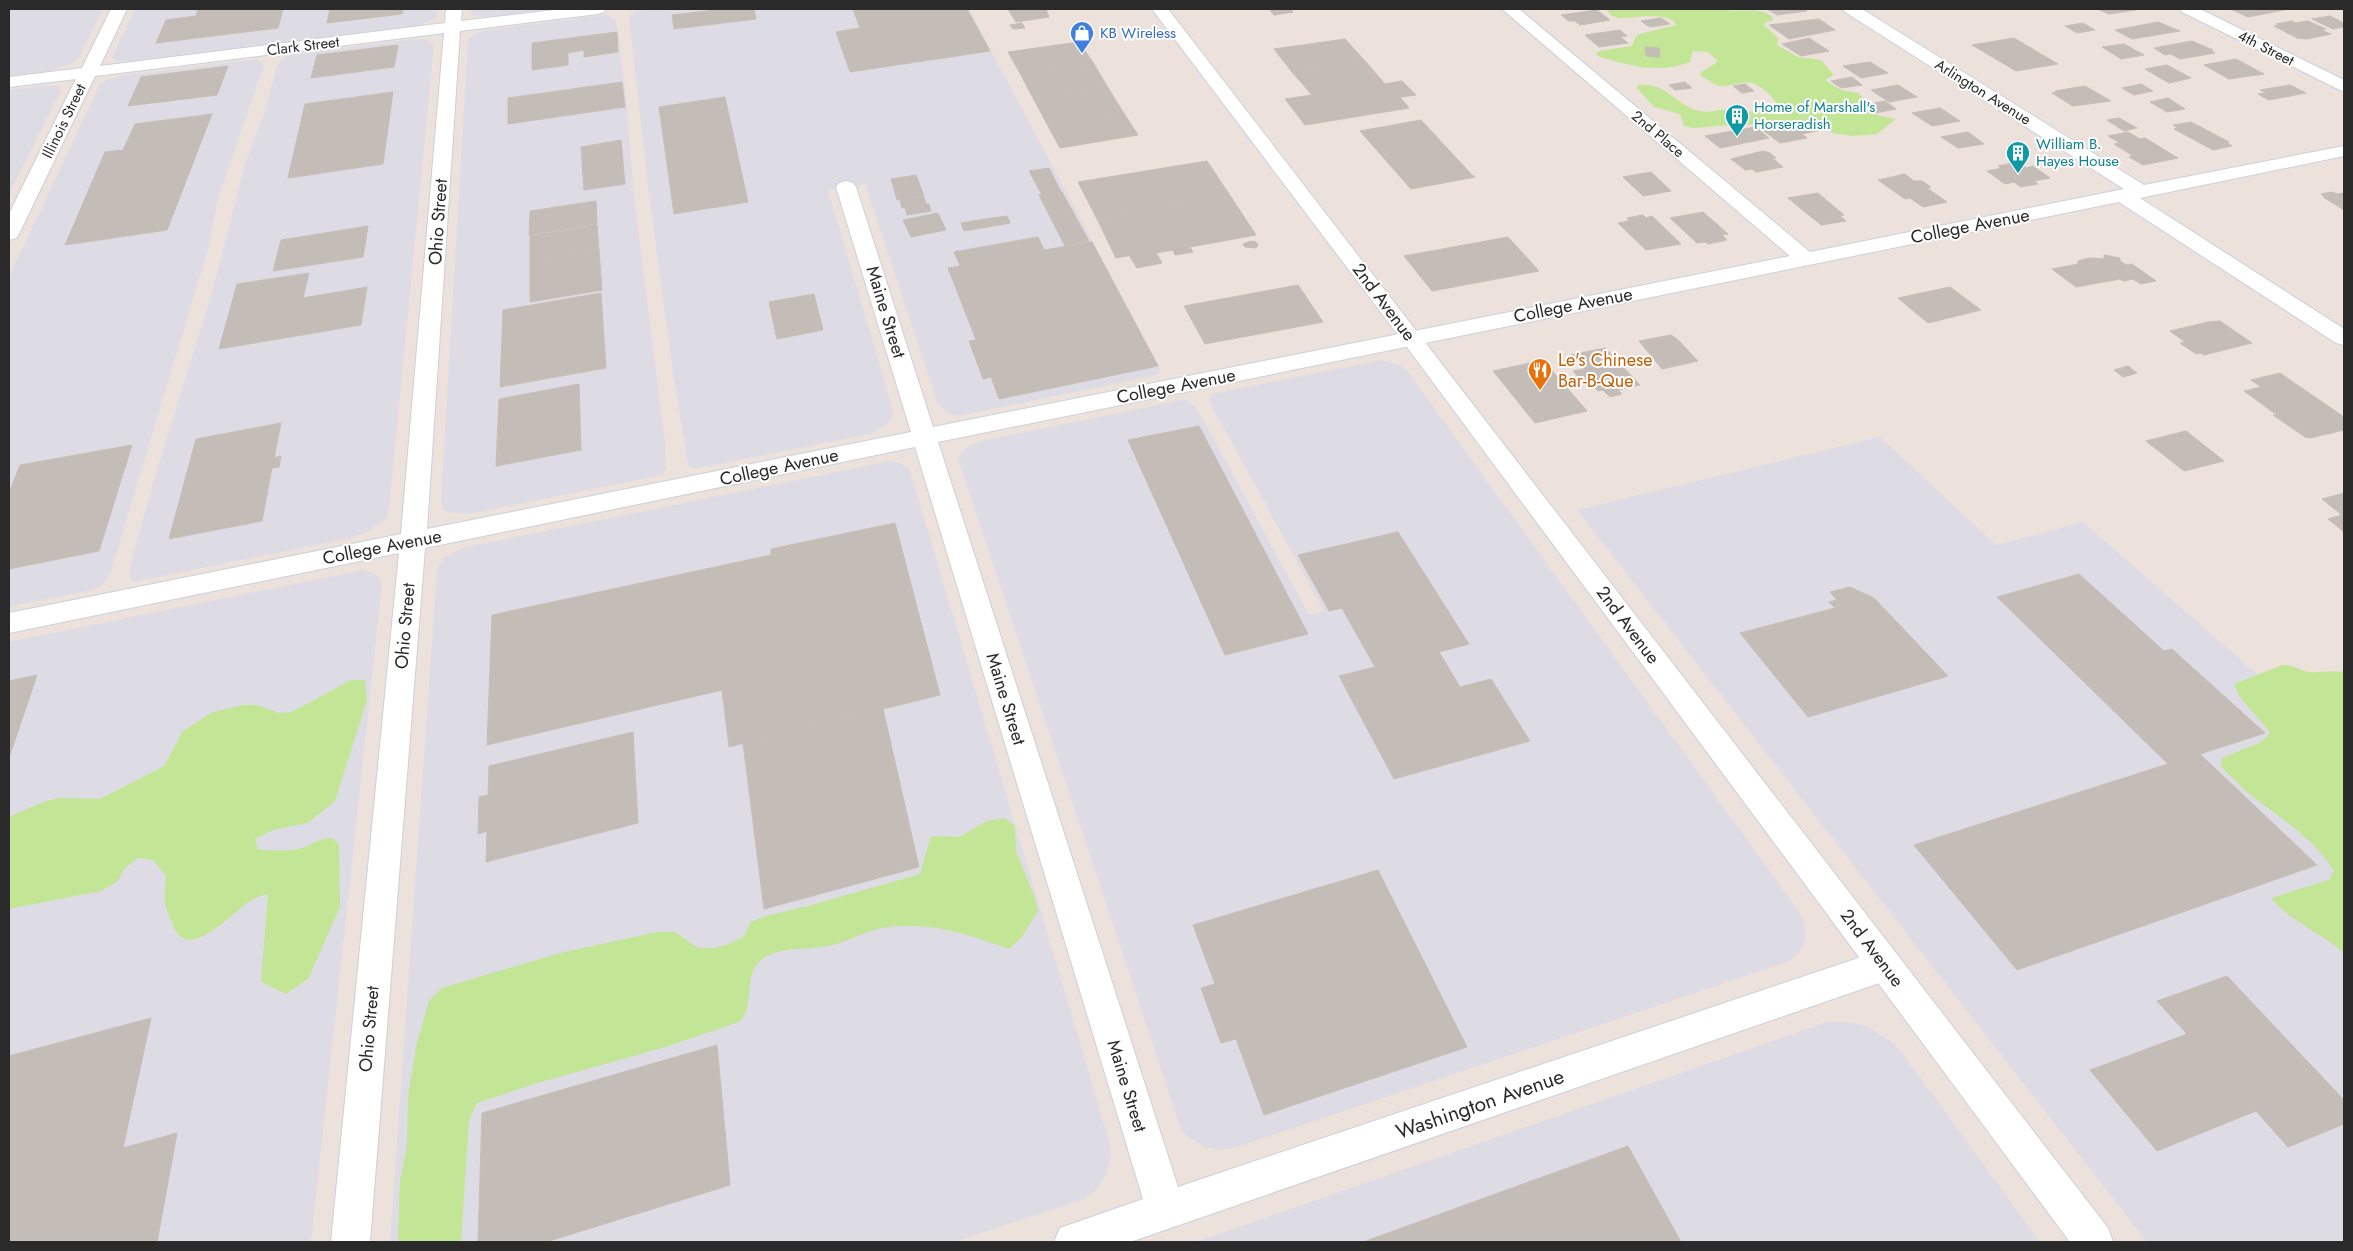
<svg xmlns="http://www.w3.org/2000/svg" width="2353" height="1251" viewBox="0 0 2353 1251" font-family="Jost,sans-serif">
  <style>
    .industrial { fill: #dddce5 }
    .green { fill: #c3e596 }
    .building { fill: #c4bdb7; stroke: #c8bdb5 }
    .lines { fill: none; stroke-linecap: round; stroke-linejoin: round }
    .minor-casing { stroke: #cad1dc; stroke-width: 2 }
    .secondary-casing { stroke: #cad1dc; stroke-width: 2 }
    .minor { fill: #fff; fill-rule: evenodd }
    .secondary { fill: #fff; fill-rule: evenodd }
    .labels { text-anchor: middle; stroke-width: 4; stroke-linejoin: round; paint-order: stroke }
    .far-shop-label { font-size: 15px; fill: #366cbe; stroke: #fff; text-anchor: start }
    .far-street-label { font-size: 15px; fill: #2a2a2a; stroke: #fff }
    .far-culture-label { font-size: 15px; fill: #0d838f; stroke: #fff; text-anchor: start }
    .street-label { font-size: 18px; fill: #2a2a2a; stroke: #fff }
    .food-label { font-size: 18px; fill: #c56008; stroke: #fff; text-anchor: start }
    .near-street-label { font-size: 21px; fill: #2a2a2a; stroke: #fff }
  </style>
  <rect width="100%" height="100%" fill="#ece1db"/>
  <g class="industrial">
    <polygon points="9,9 103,9 78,59 73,63 48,71 9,76"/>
    <polygon points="135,9 438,9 436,18 417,26 130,61 118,61 112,57"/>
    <polygon points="471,9 555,9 486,17 472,15"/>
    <polygon points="656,9 969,9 1160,368 1158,375 963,415 953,415 945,411 937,401 865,184 828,190 893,410 892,417 888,424 870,434 693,469 688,465 671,358 648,186 629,18 634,11"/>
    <polygon points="607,15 615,20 618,32 627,108 633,189 665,441 666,470 662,475 468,514 448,512 443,509 441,499 468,41 474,34 488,30"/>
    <polygon points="416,39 430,40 434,45 389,509 386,518 370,531 350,538 133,582 130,578 130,566 156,473 211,296 246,161 265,110 277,66 285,57 294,54"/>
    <polygon points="256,59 264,65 217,202 209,246 111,571 103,585 96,589 9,607 9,277 100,84 109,79 126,75"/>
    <polygon points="42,86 57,86 60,88 61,91 9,194 9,90"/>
    <polygon points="1381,360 1401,366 1408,372 1798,910 1805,925 1805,940 1800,952 1790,961 1231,1149 1217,1150 1204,1147 1182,1132 958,459 968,446 978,442 1186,399 1195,407 1204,421 1309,615 1324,611 1209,401 1211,394"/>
    <polygon points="1880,437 1996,545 2083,522 2344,750 2344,1242 2147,1242 1577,510"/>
    <polygon points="890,461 901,464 908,468 911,474 1110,1144 1111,1159 1106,1175 1097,1189 1084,1199 954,1242 390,1242 437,571 439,563 445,557 462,548"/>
    <polygon points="363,570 373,573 379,577 382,584 311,1242 9,1242 9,642"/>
    <polygon points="1827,1022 1846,1022 1866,1026 1892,1042 1903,1054 2040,1242 1196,1242"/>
  </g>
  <g class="green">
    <path d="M1606,9H1723C1739,14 1760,5 1773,18L1772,21L1766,22L1764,25L1778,38L1777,45L1798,57L1821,60L1834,75L1825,80L1841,90L1858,93L1863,97L1858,103L1871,114L1896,119L1877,134L1852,136L1833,133L1817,121H1808L1769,126L1742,124L1693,128L1684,126L1680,114L1654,107L1637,88L1638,85C1666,83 1671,100 1693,109C1706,115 1718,109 1731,109C1748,108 1760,118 1776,109C1777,103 1774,99 1770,95C1747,73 1745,86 1718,86L1701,76L1700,73L1716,63L1717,60L1708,52L1693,51L1690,62C1659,74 1631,66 1600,57L1596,54L1599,51L1632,46L1636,36L1640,34L1676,25C1672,11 1632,18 1619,18L1612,16Z"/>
    <path d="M2282,665C2297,665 2298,670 2309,672C2318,673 2332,670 2344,672V953C2321,932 2291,922 2271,898L2329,880L2334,871C2314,837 2276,816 2246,791C2238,784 2230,775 2221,767L2222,758L2261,742L2270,733C2259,716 2240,703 2234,684Z"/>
    <path d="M351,680H365L367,700L335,801L308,823L273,830L255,839L258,849C271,851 288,852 302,848C314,844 316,839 332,838L339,845L340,907L308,979L286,994L261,982L268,894C262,896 255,897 250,901C232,912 188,965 173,925C163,902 164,901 166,876L153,860L138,858L124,869L118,881L101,891L9,909V817L43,802L59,798L100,799L164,766L183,731L213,712L243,705H257L279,713L292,712Z"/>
    <path d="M1005,818L1015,826L1016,851L1035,898L1038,911L1022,937L1009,949C968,934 923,919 878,929C861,933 845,943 828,946C806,951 774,945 758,963C747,976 751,993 747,1007C746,1012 743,1017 741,1021L669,1046L534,1084L477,1103L469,1120L461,1242H398L400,1181L407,1145L408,1096L416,1047L429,1001L442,988L560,953L657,932H675L698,948H714L729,944L744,936L751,922L766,916L812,905L920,874L931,836L959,837L987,821Z"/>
  </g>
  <g class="building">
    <polygon points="198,9 283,9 278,28 156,43 166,20 196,16"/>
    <polygon points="330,9 403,9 402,14 327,23"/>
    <polygon points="724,9 754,9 756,19 674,29 672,15"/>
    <polygon points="853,9 967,9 990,51 850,72 836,32 860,28"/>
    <polygon points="1008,9 1046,9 1049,17 1016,22"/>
    <polygon points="1269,9 1290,9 1293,12 1274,15"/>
    <polygon points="1767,9 1804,9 1807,11 1777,15"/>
    <polygon points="2098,9 2133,9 2136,10 2109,14"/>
    <polygon points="2230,9 2280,9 2284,10 2248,17"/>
    <polygon points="1597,10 1610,20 1580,25 1575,21 1569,21 1561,15"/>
    <polygon points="2330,16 2344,23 2344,27 2333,29 2312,19"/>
    <polygon points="1661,18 1670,24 1650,27 1641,21"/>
    <polygon points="1819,19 1835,30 1789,39 1769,25"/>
    <polygon points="2292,21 2295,23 2308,21 2326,29 2321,30 2331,34 2307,39 2297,38 2274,26 2280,25 2276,24"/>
    <polygon points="2158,22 2180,31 2132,39 2115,30"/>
    <polygon points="1022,23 1025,28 1013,29 1010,25"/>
    <polygon points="2083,23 2095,30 2077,33 2065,26"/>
    <polygon points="1620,30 1627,36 1620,37 1628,43 1599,47 1585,35"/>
    <polygon points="617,32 618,52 584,57 584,50 568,53 568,65 532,70 532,43"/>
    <polygon points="1809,38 1829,51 1801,56 1782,44"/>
    <polygon points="2014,38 2058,64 2016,71 1972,45"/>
    <polygon points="1345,39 1365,61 1292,72 1274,49"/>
    <polygon points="2192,41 2213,50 2211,51 2215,53 2180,59 2171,54 2165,55 2154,48"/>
    <polygon points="1079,42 1094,64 1021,75 1008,52"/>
    <polygon points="2124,44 2144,55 2121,59 2102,47"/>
    <polygon points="398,45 394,67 311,78 317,55"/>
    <polygon points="1645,47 1659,48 1660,57 1646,56"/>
    <polygon points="2236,59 2264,74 2229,79 2204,65"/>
    <polygon points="1365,61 1385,84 1402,81 1416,95 1400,97 1409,108 1305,125 1285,99 1312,95 1292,72"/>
    <polygon points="1870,62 1888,73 1861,78 1843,66"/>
    <polygon points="1094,64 1107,86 1033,98 1021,75"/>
    <polygon points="2167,65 2191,78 2169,83 2145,69"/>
    <polygon points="228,66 217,95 128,106 141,77"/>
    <polygon points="1852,77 1862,85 1841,88 1831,81"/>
    <polygon points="622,82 625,107 508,124 508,98"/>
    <polygon points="1685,82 1692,88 1675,90 1669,85"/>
    <polygon points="1745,84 1754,91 1742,93 1733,86"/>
    <polygon points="2141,84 2153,91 2134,95 2122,88"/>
    <polygon points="1898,85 1917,97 1889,102 1871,90"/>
    <polygon points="2290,85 2306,93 2269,100 2258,94 2266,93 2260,90"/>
    <polygon points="1107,86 1123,112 1047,124 1033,98"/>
    <polygon points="2085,86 2111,101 2073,106 2052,93 2058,92 2055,91"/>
    <polygon points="393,92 383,164 288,178 305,104"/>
    <polygon points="725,97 748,202 674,214 659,107"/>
    <polygon points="2168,98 2185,109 2167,112 2150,102"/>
    <polygon points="1885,101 1896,109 1875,113 1864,105"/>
    <polygon points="1940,108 1960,121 1932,126 1912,113"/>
    <polygon points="1123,112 1138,135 1060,148 1047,124"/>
    <polygon points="212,114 167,230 65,245 105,152 123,150 135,124"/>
    <polygon points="2119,118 2137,128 2124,131 2107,120"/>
    <polygon points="1421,120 1472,175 1475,177 1411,189 1360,131"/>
    <polygon points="1811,122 1821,130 1802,134 1807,138 1780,143 1764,131"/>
    <polygon points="2191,122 2229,142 2227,143 2232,146 2213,150 2174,129 2178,128 2173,125"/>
    <polygon points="1755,127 1769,138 1720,148 1705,136"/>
    <polygon points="1968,132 1984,144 1958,148 1941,137"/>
    <polygon points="2128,132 2140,139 2145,138 2178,158 2143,165 2129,157 2133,156 2114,144 2120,143 2108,136"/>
    <polygon points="621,140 625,184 584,190 581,147"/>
    <polygon points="1763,151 1770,153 1776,158 1772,158 1783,167 1756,172 1752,169 1745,170 1731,159"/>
    <polygon points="1207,161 1231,197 1097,219 1078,182"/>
    <polygon points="2018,162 2026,168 2033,166 2050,178 2034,181 2038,184 2021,187 2014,182 2005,184 1987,171 2002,168 1998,166"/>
    <polygon points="1049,168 1061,192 1042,195 1029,171"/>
    <polygon points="1651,172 1671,191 1643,196 1623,177"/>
    <polygon points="1905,174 1914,181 1922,181 1931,187 1927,188 1947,202 1923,207 1910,198 1905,199 1878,180"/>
    <polygon points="916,175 924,196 897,200 891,179"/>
    <polygon points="1062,192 1089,241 1065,246 1039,195"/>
    <polygon points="2332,192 2337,194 2344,193 2344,210 2323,197 2326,197 2321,194"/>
    <polygon points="1818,193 1844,215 1840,216 1846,221 1821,225 1788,198"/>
    <polygon points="924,197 926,204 902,208 900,200"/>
    <polygon points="1231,197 1256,235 1190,247 1193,252 1175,255 1173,250 1156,253 1155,251 1116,258 1097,219"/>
    <polygon points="596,201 597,224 529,235 530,211"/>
    <polygon points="929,204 931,211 907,215 905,208"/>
    <polygon points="1703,212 1728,234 1722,235 1727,240 1708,244 1706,242 1697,243 1670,218"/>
    <polygon points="938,213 946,230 911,237 903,220"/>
    <polygon points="1643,215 1646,218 1652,216 1681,244 1646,250 1618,223 1629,221 1627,218"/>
    <polygon points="1007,216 1010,223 988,227 985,219"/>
    <polygon points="985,219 988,227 964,231 961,223"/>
    <polygon points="597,225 599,250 530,261 530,236"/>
    <polygon points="368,226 363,257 273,271 281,240"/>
    <polygon points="1038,237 1044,250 1092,242 1158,366 999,399 991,377 983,379 969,341 976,340 948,268 960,266 954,252"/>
    <polygon points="1508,237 1539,271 1432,291 1404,256"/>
    <polygon points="1251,241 1256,242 1258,245 1256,248 1245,247 1243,244"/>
    <polygon points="599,250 602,290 530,302 530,261"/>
    <polygon points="1155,251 1162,263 1137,268 1129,255"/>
    <polygon points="2104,255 2120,258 2120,261 2126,265 2132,264 2156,281 2141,284 2133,279 2123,281 2120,279 2076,287 2052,269 2078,264 2078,261 2089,258 2104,259"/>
    <polygon points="309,273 303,298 367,287 361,325 219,349 237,284"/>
    <polygon points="1298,285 1323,322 1205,344 1184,306"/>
    <polygon points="1950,287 1981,310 1928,323 1898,298"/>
    <polygon points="601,293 606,368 500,387 503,310"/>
    <polygon points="814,294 823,330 777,339 769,302"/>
    <polygon points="2220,321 2252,343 2204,355 2201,353 2196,354 2180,343 2185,342 2170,331 2208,322"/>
    <polygon points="1671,335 1677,339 1698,361 1662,369 1639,341"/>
    <polygon points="1605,348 1640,385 1618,390 1622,394 1610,397 1603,390 1598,391 1592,385 1586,386 1573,371 1584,369 1571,355"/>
    <polygon points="1543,360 1587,411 1535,423 1493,371"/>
    <polygon points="2128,366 2137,373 2123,377 2114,370"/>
    <polygon points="2280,373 2344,417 2344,430 2310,438 2305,437 2273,415 2277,415 2244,391 2261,387 2251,380"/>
    <polygon points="579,384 581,450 496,466 499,399"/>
    <polygon points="281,423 274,458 281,456 279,467 272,468 262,521 169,539 196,439"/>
    <polygon points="1199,426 1308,634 1225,655 1128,440"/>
    <polygon points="2186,431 2224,461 2184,471 2146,441"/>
    <polygon points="132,445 99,551 9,569 9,493 20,465"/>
    <polygon points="2344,493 2344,532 2328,519 2342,515 2322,499"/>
    <polygon points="895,523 940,695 729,747 722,690 487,745 492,615 771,555 771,549"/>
    <polygon points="1398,532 1469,644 1439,652 1460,687 1491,679 1530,741 1394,779 1339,676 1375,667 1342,608 1329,611 1298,555"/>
    <polygon points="2079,574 2164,651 2172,649 2265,733 2200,754 2317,865 2017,970 1914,845 2168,764 1997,597"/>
    <polygon points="1850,587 1874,598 1948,676 1808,717 1740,633 1835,608 1829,602 1837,600 1830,592"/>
    <polygon points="37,675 9,758 9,681"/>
    <polygon points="883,709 919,867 764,909 743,743"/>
    <polygon points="633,732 638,823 486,862 487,831 478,834 479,797 488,795 489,766"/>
    <polygon points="1378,870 1467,1047 1264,1115 1236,1039 1221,1043 1201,988 1215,984 1193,925"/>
    <polygon points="2227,976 2344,1100 2344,1124 2288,1147 2256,1111 2157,1151 2090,1070 2187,1034 2157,1001"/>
    <polygon points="151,1018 123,1148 177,1133 157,1242 9,1242 9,1056"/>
    <polygon points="717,1045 730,1185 546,1242 478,1242 482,1113"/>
    <polygon points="1628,1146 1681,1242 1363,1242"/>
  </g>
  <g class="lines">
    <g class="minor-casing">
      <g id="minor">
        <polygon points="111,9 127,9 100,66 445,23 446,9 462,9 461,21 562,9 606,9 604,12 598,14 460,31 427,529 911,432 836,187 839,183 846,181 853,183 856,187 933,427 1790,256 1502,9 1519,9 1810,252 2124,189 1845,12 1843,9 1862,9 2144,185 2344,146 2344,156 2140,198 2344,329 2344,345 2336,343 2119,202 938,442 1178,1187 1885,949 1897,954 1902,965 1897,976 1885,981 1130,1242 1054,1242 1060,1228 1143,1199 915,447 425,548 370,1242 331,1242 399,553 9,633 9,613 401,534 444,33 95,76 19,234 16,238 9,240 9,214 76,79 9,87 9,77 82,68"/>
        <polygon points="2180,9 2200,9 2344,80 2344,92 2182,12"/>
      </g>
    </g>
    <g class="secondary-casing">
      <polygon id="secondary" points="1152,9 1168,9 2108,1228 2113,1242 2070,1242 1404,343"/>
    </g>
    <use href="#minor" class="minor"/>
    <use href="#secondary" class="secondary"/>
  </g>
  <defs>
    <g id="shop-pin" transform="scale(1.25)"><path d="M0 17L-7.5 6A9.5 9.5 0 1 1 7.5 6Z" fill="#3f7fe0" stroke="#fff"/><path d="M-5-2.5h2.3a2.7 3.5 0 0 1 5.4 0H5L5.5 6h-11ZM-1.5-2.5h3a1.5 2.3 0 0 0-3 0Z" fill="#fff"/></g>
    <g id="building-pin" transform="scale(1.25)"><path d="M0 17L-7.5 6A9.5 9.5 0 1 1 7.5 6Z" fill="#0f9aa8" stroke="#fff"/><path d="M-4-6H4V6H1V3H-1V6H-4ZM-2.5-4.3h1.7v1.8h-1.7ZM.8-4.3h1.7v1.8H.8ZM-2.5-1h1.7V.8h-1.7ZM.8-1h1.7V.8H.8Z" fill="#fff"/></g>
    <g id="restaurant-pin" transform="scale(1.25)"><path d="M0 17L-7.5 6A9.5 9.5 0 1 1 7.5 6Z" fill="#e8710a" stroke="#fff"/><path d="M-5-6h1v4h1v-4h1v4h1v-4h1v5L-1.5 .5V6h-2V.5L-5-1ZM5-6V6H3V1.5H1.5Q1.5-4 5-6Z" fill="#fff"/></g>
  </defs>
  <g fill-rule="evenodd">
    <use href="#shop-pin" x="1082" y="33"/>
    <use href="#building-pin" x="1737" y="116"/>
    <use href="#building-pin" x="2018" y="153"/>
    <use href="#restaurant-pin" x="1540" y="370"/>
  </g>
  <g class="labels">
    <g class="far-shop-label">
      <text x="1100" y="38">KB Wireless</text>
    </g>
    <g class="far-street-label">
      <text transform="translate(303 46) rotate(-7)" y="5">Clark Street</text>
      <text transform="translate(2266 48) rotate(27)" y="5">4th Street</text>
      <text transform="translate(1983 92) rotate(32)" y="5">Arlington Avenue</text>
      <text transform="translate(64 121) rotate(-64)" y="5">Illinois Street</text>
      <text transform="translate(1658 134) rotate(40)" y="5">2nd Place</text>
    </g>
    <g class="far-culture-label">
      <text x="1754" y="112">Home of Marshall's<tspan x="1754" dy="17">Horseradish</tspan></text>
      <text x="2036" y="149">William B.<tspan x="2036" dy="17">Hayes House</tspan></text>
    </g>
    <g class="street-label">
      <text transform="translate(438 222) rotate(-86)" y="6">Ohio Street</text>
      <text transform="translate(1970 226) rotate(-11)" y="6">College Avenue</text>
      <text transform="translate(1384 302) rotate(53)" y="6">2nd Avenue</text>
      <text transform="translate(1573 305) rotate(-11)" y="6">College Avenue</text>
      <text transform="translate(886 312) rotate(73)" y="6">Maine Street</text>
      <text transform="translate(1176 386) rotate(-11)" y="6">College Avenue</text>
      <text transform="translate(779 467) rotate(-12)" y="6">College Avenue</text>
      <text transform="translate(382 547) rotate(-11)" y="6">College Avenue</text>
      <text transform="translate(1628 625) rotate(53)" y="6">2nd Avenue</text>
      <text transform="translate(405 626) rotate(-85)" y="6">Ohio Street</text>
      <text transform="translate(1006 699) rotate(73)" y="6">Maine Street</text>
      <text transform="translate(1872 948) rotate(53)" y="6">2nd Avenue</text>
      <text transform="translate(369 1029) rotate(-85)" y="6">Ohio Street</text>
      <text transform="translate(1127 1086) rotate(73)" y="6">Maine Street</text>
    </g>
    <g class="food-label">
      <text x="1558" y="366">Le's Chinese<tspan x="1558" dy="21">Bar-B-Que</tspan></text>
    </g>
    <g class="near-street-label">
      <text transform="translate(1480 1104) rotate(-19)" y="7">Washington Avenue</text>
    </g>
  </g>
  <rect width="2353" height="1251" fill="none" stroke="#2a2a2a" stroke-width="20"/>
</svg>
